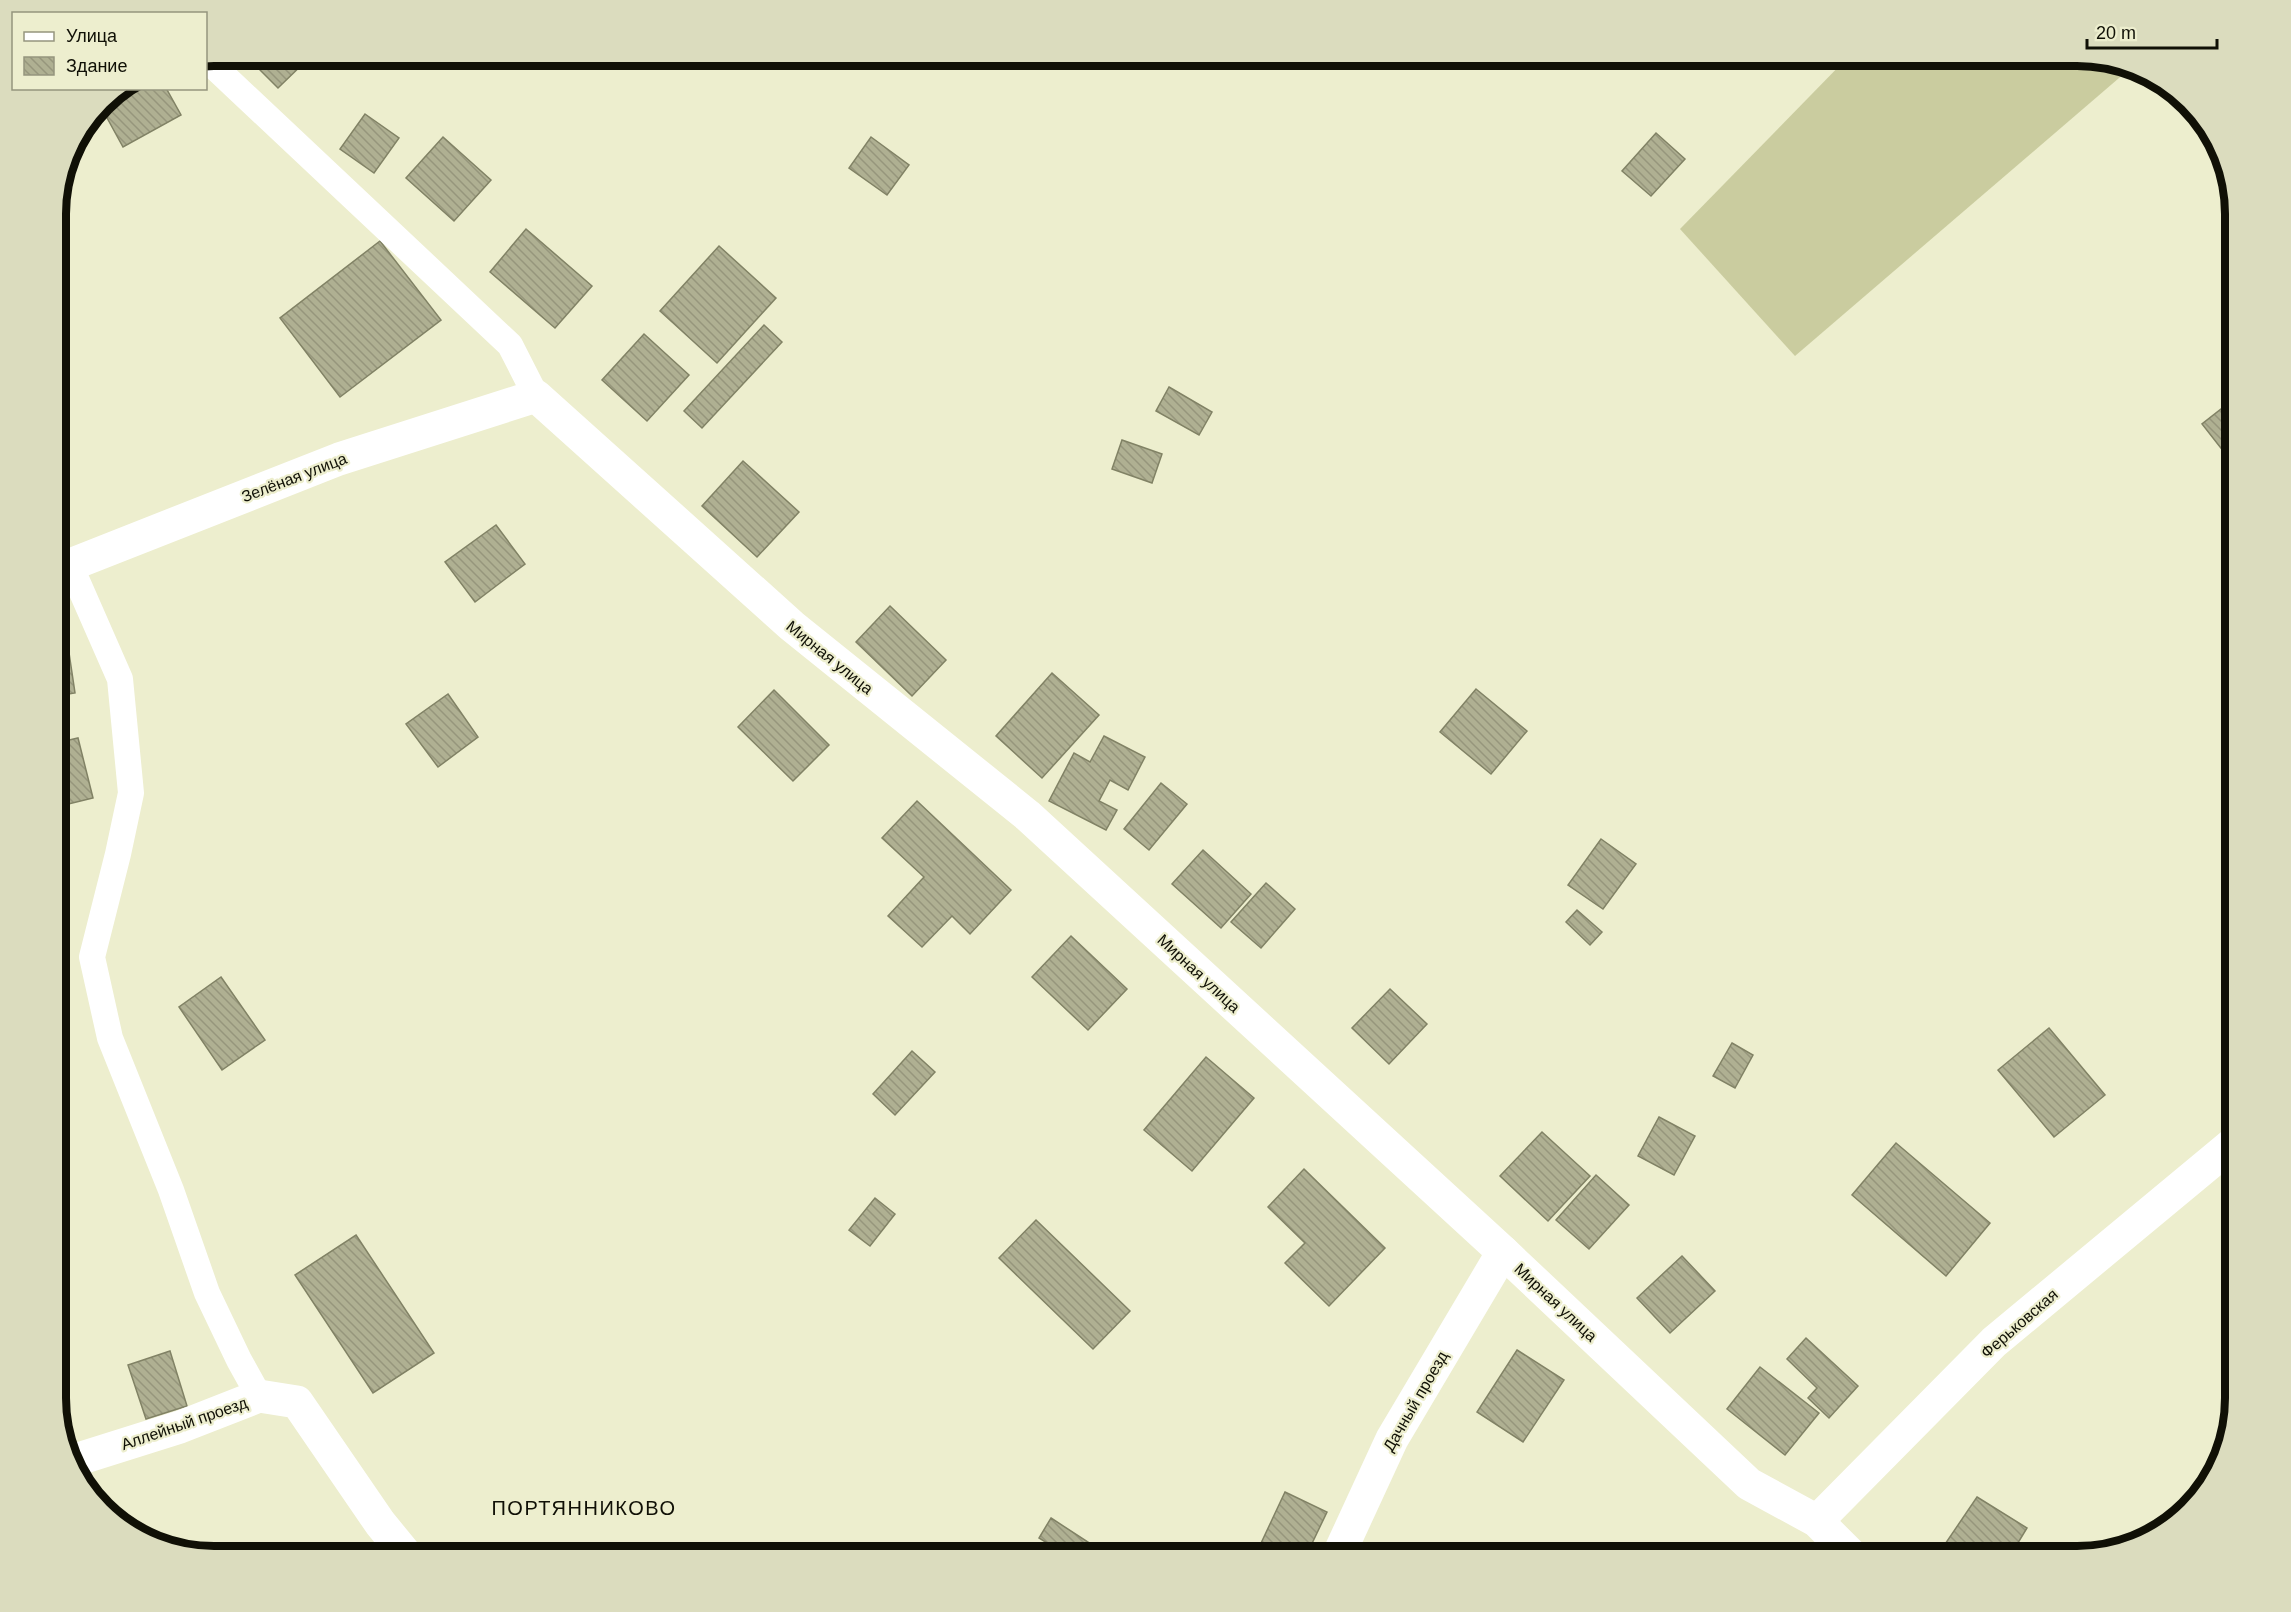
<svg xmlns="http://www.w3.org/2000/svg" width="2291" height="1612" viewBox="0 0 2291 1612" font-family="Helvetica,sans-serif">
  <style>
    .grass { fill: #cacc9f }
    .building { fill: url(#building-back-hatch); stroke: #818265; stroke-width: 1.5 }
    .lines { fill: none; stroke-linecap: round; stroke-linejoin: round }
    .lane { stroke: #fff; stroke-width: 26 }
    .street { stroke: #fff; stroke-width: 33 }
    .labels { text-anchor: middle; stroke-width: 4.5; stroke-linejoin: round; paint-order: stroke }
    .street-label { font-size: 16px; fill: #101006; stroke: #edeece }
    .quarter-label { font-size: 20px; letter-spacing: 1.5px; fill: #101006; stroke: #edeece }
    .rim { fill: none; stroke: #101006; stroke-width: 8 }
  </style>
  <defs>
    <pattern id="building-back-hatch" width="6" height="6" patternUnits="userSpaceOnUse" patternTransform="scale(1.5)"><rect width="6" height="6" fill="#afb092"/><path d="M-1 5l2 2M0 0l6 6M5-1l2 2" fill="none" stroke="#96967c"/></pattern>
  </defs>
  <rect width="100%" height="100%" fill="#edeece"/>
  <polygon class="grass" points="1849,56 2077,56 2133,66 1795,356 1680,229"/>
  <g class="building">
    <polygon points="246,56 311,56 278,88"/>
    <polygon points="122,88 166,88 181,115 123,147 100,105"/>
    <polygon points="365,114 399,138 374,173 340,149"/>
    <polygon points="1656,133 1685,159 1651,196 1622,171"/>
    <polygon points="443,137 491,180 454,221 406,178"/>
    <polygon points="871,137 909,165 887,195 849,168"/>
    <polygon points="526,229 592,286 555,328 490,272"/>
    <polygon points="380,241 441,320 340,397 280,318"/>
    <polygon points="719,246 776,298 717,363 660,311"/>
    <polygon points="764,325 782,342 702,428 684,411"/>
    <polygon points="644,334 689,375 647,421 602,380"/>
    <polygon points="1169,387 1212,412 1199,435 1156,411"/>
    <polygon points="2235,398 2235,466 2202,424"/>
    <polygon points="1122,440 1162,454 1152,483 1112,469"/>
    <polygon points="743,461 799,512 757,557 702,506"/>
    <polygon points="496,525 525,564 475,602 445,562"/>
    <polygon points="890,606 946,660 912,696 856,642"/>
    <polygon points="68,646 75,693 56,696 56,648"/>
    <polygon points="1052,673 1099,715 1042,778 996,736"/>
    <polygon points="1476,689 1527,731 1491,774 1440,732"/>
    <polygon points="774,690 829,745 793,781 738,727"/>
    <polygon points="448,694 478,737 438,767 406,724"/>
    <polygon points="1104,736 1145,757 1128,790 1110,780 1099,801 1117,810 1106,830 1049,801 1074,753 1090,762"/>
    <polygon points="78,738 93,798 56,807 56,743"/>
    <polygon points="1161,783 1187,804 1149,850 1124,829"/>
    <polygon points="917,801 1011,890 970,934 952,916 922,947 888,916 924,877 882,838"/>
    <polygon points="1601,839 1636,864 1603,909 1568,885"/>
    <polygon points="1203,850 1251,894 1221,928 1172,884"/>
    <polygon points="1266,883 1295,909 1261,948 1231,922"/>
    <polygon points="1577,910 1602,932 1590,945 1566,922"/>
    <polygon points="1071,936 1127,989 1088,1030 1032,977"/>
    <polygon points="221,977 265,1040 222,1070 179,1007"/>
    <polygon points="1390,989 1427,1024 1389,1064 1352,1028"/>
    <polygon points="2049,1028 2105,1095 2054,1137 1998,1070"/>
    <polygon points="1732,1043 1753,1055 1735,1088 1713,1076"/>
    <polygon points="912,1051 935,1072 895,1115 873,1094"/>
    <polygon points="1206,1057 1254,1098 1192,1171 1144,1130"/>
    <polygon points="1659,1117 1695,1136 1674,1175 1638,1156"/>
    <polygon points="1542,1132 1590,1176 1548,1221 1500,1176"/>
    <polygon points="1896,1143 1990,1223 1946,1276 1852,1195"/>
    <polygon points="1304,1169 1385,1248 1329,1306 1285,1263 1305,1243 1268,1207"/>
    <polygon points="1596,1175 1629,1205 1589,1249 1556,1220"/>
    <polygon points="875,1198 895,1214 870,1246 849,1230"/>
    <polygon points="1036,1220 1130,1311 1093,1349 999,1258"/>
    <polygon points="356,1235 434,1353 373,1393 295,1275"/>
    <polygon points="1682,1256 1715,1291 1670,1333 1637,1298"/>
    <polygon points="1806,1338 1858,1386 1829,1418 1808,1398 1817,1388 1787,1359"/>
    <polygon points="1517,1350 1564,1380 1523,1442 1477,1412"/>
    <polygon points="170,1351 187,1406 146,1419 128,1365"/>
    <polygon points="1760,1367 1819,1413 1785,1455 1727,1409"/>
    <polygon points="1285,1492 1327,1512 1306,1556 1255,1556"/>
    <polygon points="1977,1497 2027,1528 2010,1556 1997,1556 1993,1554 1991,1556 1937,1556"/>
    <polygon points="1051,1518 1094,1546 1087,1556 1068,1556 1039,1538"/>
    <polygon points="333,1543 337,1556 291,1556"/>
  </g>
  <g class="lines">
    <g class="lane">
      <polyline points="206,59 510,345 536,396"/>
      <polyline points="70,565 120,679 131,793 118,854 92,957 110,1038 171,1190 207,1293 239,1360 259,1396"/>
    </g>
    <g class="street">
      <polyline points="56,567 70,565 339,459 536,396 792,626 1027,815 1503,1252 1749,1484 1817,1521 1852,1556"/>
      <polyline points="72,1461 180,1427 259,1396 297,1402 380,1523 407,1556"/>
      <polyline points="1817,1521 1994,1342 2235,1142"/>
      <polyline points="1338,1556 1392,1439 1503,1252"/>
    </g>
  </g>
  <g class="labels">
    <g class="street-label">
      <text transform="translate(294 477) rotate(-21)" y="6">Зелёная улица</text>
      <text transform="translate(830 657) rotate(39)" y="6">Мирная улица</text>
      <text transform="translate(1199 973) rotate(43)" y="6">Мирная улица</text>
      <text transform="translate(1556 1302) rotate(43)" y="6">Мирная улица</text>
      <text transform="translate(2019 1323) rotate(-41)" y="6">Ферьковская</text>
      <text transform="translate(1415 1401) rotate(-60)" y="6">Дачный проезд</text>
      <text transform="translate(184 1423) rotate(-19)" y="6">Аллейный проезд</text>
    </g>
    <g class="quarter-label">
      <text x="584" y="1515">ПОРТЯННИКОВО</text>
    </g>
  </g>
  <path d="M0 0H2291V1612H0ZM214 66H2077A148 148 0 0 1 2225 214V1398A148 148 0 0 1 2077 1546H214A148 148 0 0 1 66 1398V214A148 148 0 0 1 214 66Z" fill="#dbdcbe" fill-rule="evenodd"/>
  <path class="rim" d="M214 66H2077A148 148 0 0 1 2225 214V1398A148 148 0 0 1 2077 1546H214A148 148 0 0 1 66 1398V214A148 148 0 0 1 214 66Z"/>
  <rect x="12" y="12" width="195" height="78" fill="#edeece" stroke="#95957e" stroke-width="1.5"/>
  <rect x="24" y="32" width="30" height="9" fill="#ffffff" stroke="#95957e" stroke-width="1.5"/>
  <text x="66" y="42" font-size="18" fill="#101006">Улица</text>
  <rect x="24" y="57" width="30" height="18" fill="url(#building-back-hatch)" stroke="#95957e" stroke-width="1.5"/>
  <text x="66" y="72" font-size="18" fill="#101006">Здание</text>
  <path d="M2087 39v9h130v-9" fill="none" stroke="#101006" stroke-width="3"/>
  <text x="2096" y="39" font-size="18" fill="#101006" stroke="#edeece" stroke-width="4.5" paint-order="stroke">20 m</text>
</svg>
